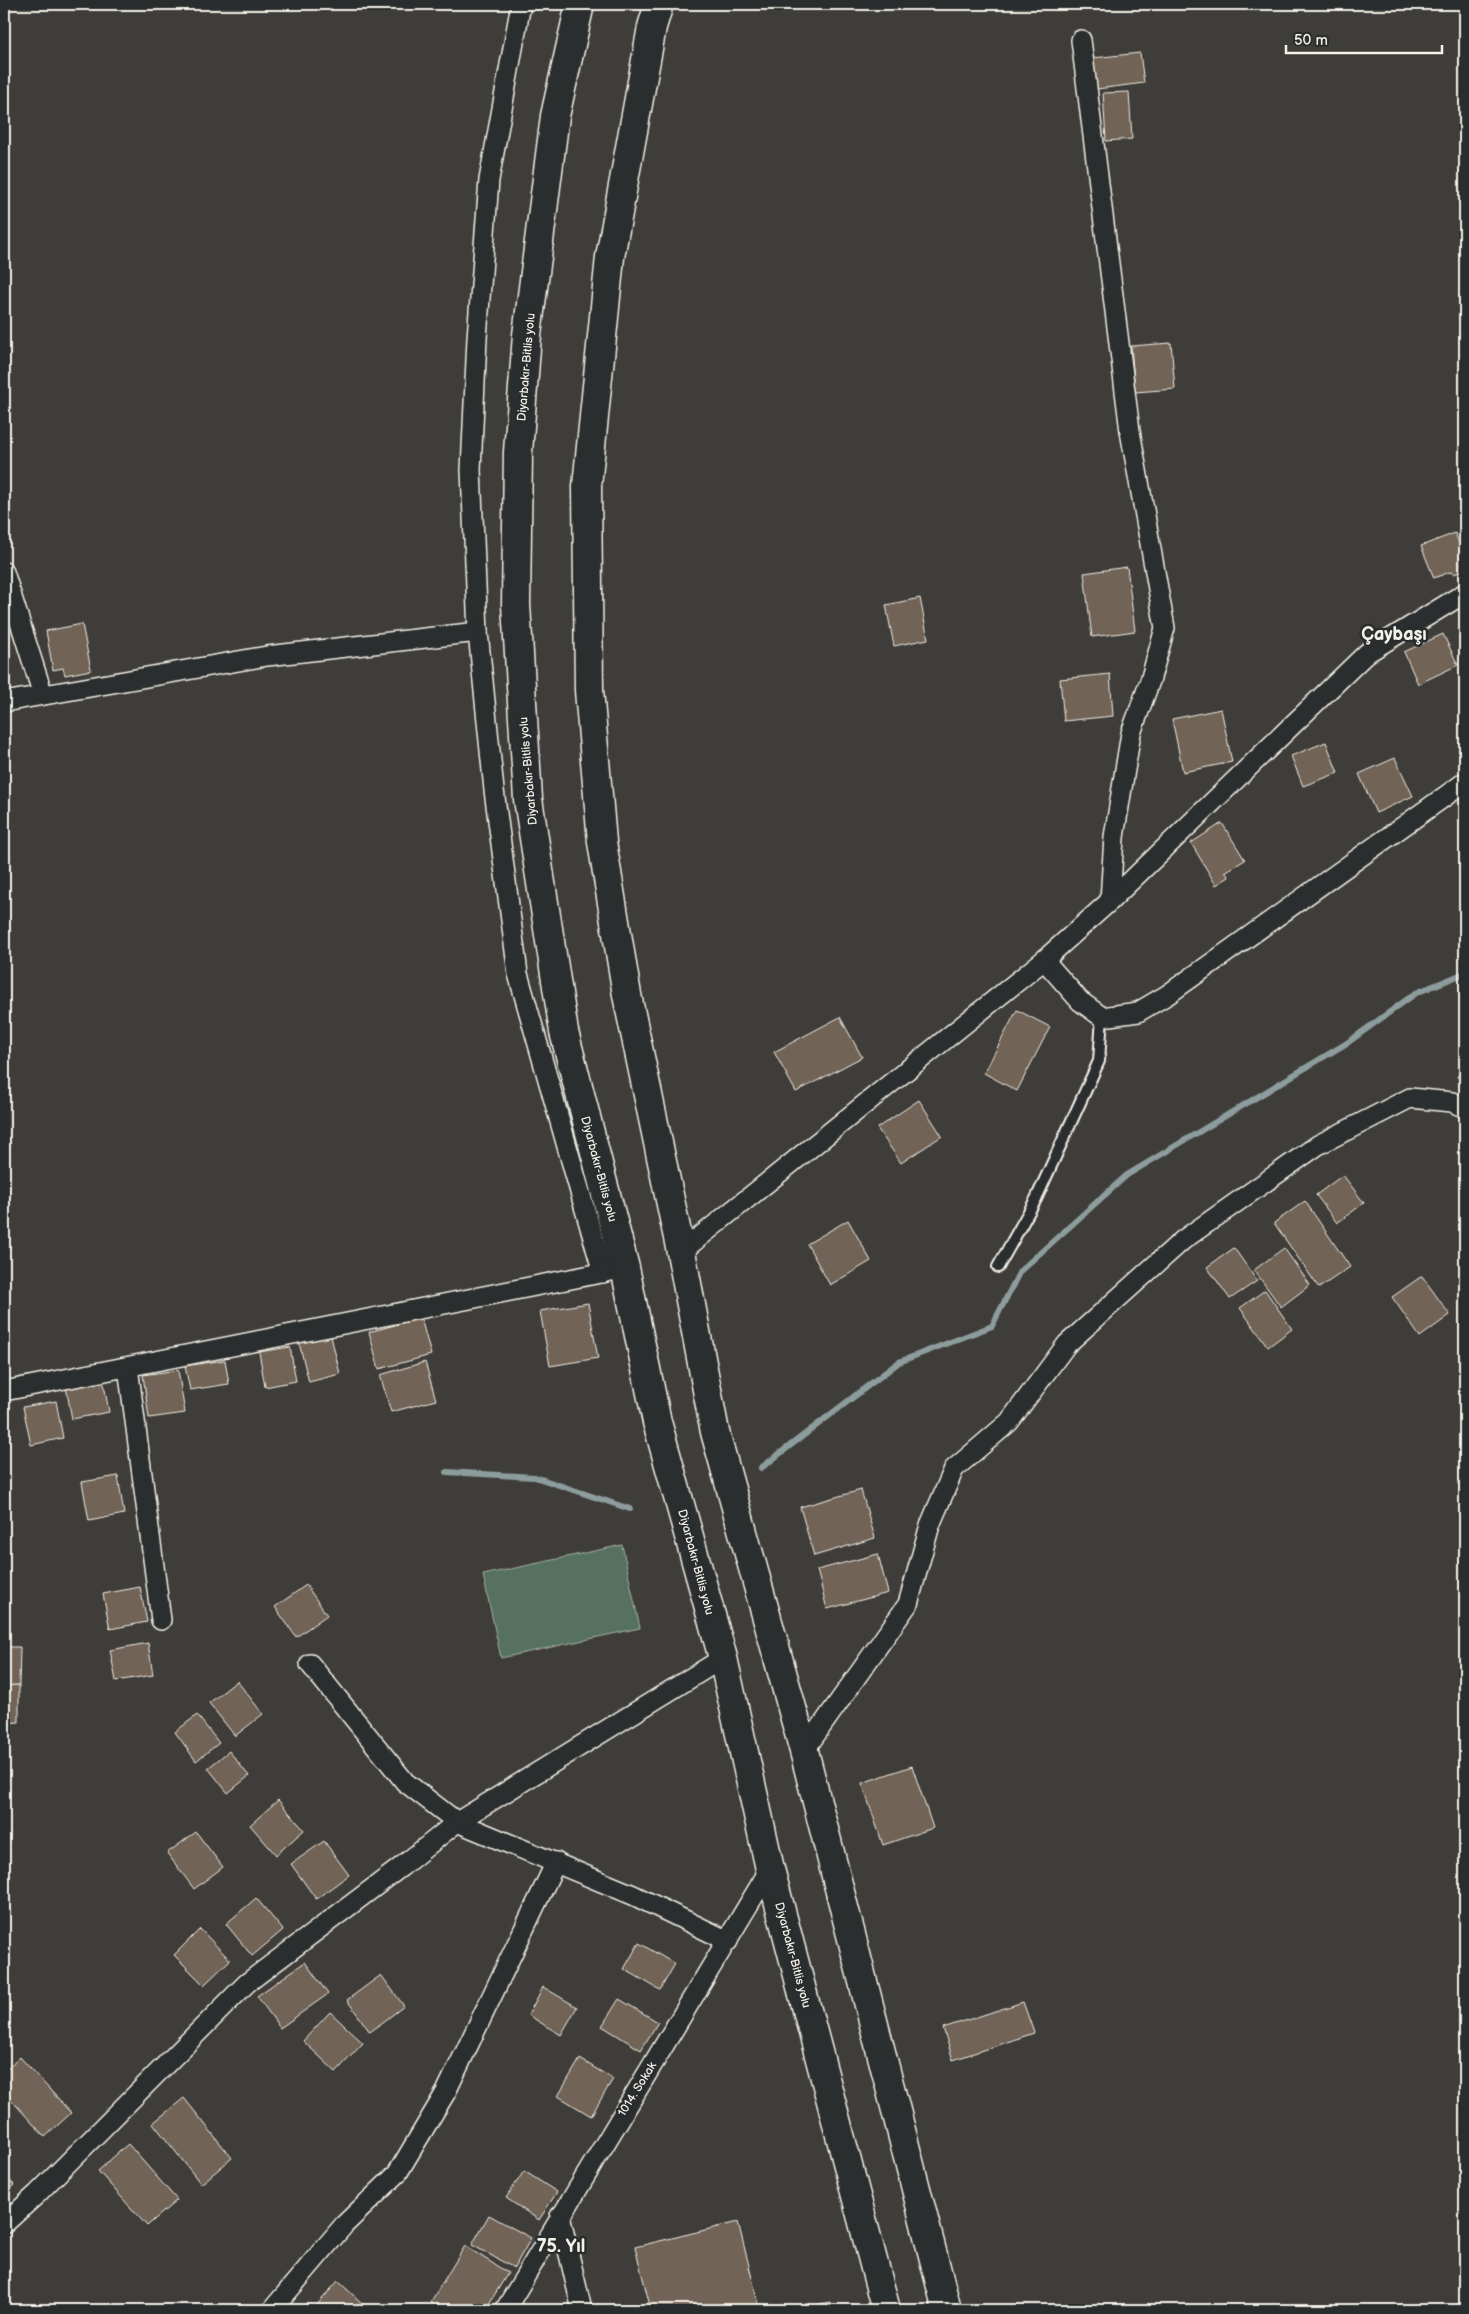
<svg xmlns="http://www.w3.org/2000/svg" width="1469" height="2314" viewBox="0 0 1469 2314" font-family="'Balsamiq Sans',sans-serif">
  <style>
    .green { fill: #577160; stroke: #a6b1a4 }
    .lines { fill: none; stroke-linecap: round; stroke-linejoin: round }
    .stream { stroke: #8d9d9d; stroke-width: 6 }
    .building { fill: #716357; stroke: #f4f1e8 }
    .service-casing { stroke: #f4f1e8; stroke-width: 14 }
    .minor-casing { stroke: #f4f1e8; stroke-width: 22 }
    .trunk-casing { stroke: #f4f1e8; stroke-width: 31 }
    .service { stroke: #2a2d2e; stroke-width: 10 }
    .minor { stroke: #2a2d2e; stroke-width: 19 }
    .trunk { stroke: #2a2d2e; stroke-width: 28 }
    .labels { text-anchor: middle; stroke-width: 5; stroke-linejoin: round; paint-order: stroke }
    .street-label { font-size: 12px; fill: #f4f1e8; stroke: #2a2d2e }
    .district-label { font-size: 18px; font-weight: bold; fill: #f4f1e8; stroke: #2a2d2e }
  </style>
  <rect width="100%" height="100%" fill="#3f3d3a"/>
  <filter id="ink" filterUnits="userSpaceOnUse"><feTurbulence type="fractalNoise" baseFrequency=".02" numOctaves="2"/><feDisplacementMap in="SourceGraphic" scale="10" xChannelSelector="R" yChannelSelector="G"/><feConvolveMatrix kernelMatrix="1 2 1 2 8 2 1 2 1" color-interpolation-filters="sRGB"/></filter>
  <g filter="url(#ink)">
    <polygon class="green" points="622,1545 640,1628 501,1658 483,1575"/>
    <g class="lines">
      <g class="stream">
        <polyline points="761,1468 899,1362 992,1326 1020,1271 1127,1175 1347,1043 1416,993 1465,973"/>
        <polyline points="447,1472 535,1477 630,1509"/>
      </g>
    </g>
    <g class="building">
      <polygon points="1140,53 1144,83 1097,89 1093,58"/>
      <polygon points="1129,92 1132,139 1106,141 1103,93"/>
      <polygon points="1171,343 1175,389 1135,392 1131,346"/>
      <polygon points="1455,533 1465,558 1465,570 1454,574 1450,572 1434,578 1421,546"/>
      <polygon points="1127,567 1135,631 1092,637 1084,573"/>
      <polygon points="920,598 928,639 894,646 886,605"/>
      <polygon points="82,624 91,670 65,675 63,668 53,670 46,631"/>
      <polygon points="1443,634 1458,665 1418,684 1404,652"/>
      <polygon points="1110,674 1113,716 1064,721 1060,679"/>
      <polygon points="1221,709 1232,762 1183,772 1172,719"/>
      <polygon points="1326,742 1338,773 1303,786 1291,756"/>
      <polygon points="1395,758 1413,796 1376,813 1359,774"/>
      <polygon points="1222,823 1245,860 1225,872 1229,877 1216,885 1191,843"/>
      <polygon points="1017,1010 1050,1027 1017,1091 984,1073"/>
      <polygon points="840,1017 862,1057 796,1092 774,1052"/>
      <polygon points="1465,1065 1465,1083 1457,1077"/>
      <polygon points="919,1100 942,1136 901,1163 877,1128"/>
      <polygon points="1343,1175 1364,1203 1337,1223 1316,1195"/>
      <polygon points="1305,1201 1350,1267 1319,1288 1274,1223"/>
      <polygon points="848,1220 871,1261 830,1285 807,1244"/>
      <polygon points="1234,1248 1257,1281 1230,1299 1207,1267"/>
      <polygon points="1284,1248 1310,1285 1281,1307 1254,1270"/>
      <polygon points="1422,1276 1450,1315 1420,1337 1392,1297"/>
      <polygon points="1265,1290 1292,1329 1268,1347 1240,1308"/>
      <polygon points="588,1303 598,1358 550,1366 540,1311"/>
      <polygon points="421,1318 431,1355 379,1369 369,1332"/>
      <polygon points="331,1336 340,1374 309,1382 299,1343"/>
      <polygon points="290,1347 296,1381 265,1387 259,1352"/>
      <polygon points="225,1360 229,1384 190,1390 185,1366"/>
      <polygon points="425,1362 436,1400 391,1412 380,1375"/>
      <polygon points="178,1370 185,1413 149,1418 143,1375"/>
      <polygon points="103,1379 109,1412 72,1419 66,1387"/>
      <polygon points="56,1401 63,1438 31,1445 23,1407"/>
      <polygon points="118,1476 124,1514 89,1521 82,1482"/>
      <polygon points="861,1490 875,1538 814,1556 800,1507"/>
      <polygon points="878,1554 888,1593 827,1609 817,1570"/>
      <polygon points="306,1585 327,1615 296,1637 275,1607"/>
      <polygon points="140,1587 147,1622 110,1629 103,1594"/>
      <polygon points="148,1643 153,1675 116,1681 110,1650"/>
      <polygon points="4,1647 20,1647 19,1685 4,1686"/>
      <polygon points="237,1681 263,1714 235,1736 209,1703"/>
      <polygon points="19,1685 19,1722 4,1723 4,1686"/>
      <polygon points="197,1715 219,1743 196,1761 175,1732"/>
      <polygon points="229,1751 249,1776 228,1793 208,1768"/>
      <polygon points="912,1766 933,1828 883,1845 862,1783"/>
      <polygon points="278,1800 304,1830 276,1855 250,1825"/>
      <polygon points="196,1832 223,1867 194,1889 167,1853"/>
      <polygon points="324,1841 349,1875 316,1899 291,1864"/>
      <polygon points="256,1898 283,1930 252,1956 226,1924"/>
      <polygon points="200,1929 230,1960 204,1985 174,1955"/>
      <polygon points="639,1943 675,1964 660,1990 624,1969"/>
      <polygon points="305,1962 328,1994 280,2028 257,1996"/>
      <polygon points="381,1975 404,2006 370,2032 347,2000"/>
      <polygon points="543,1987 577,2007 561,2035 528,2015"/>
      <polygon points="619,1999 658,2022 641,2050 602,2026"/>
      <polygon points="1023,2002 1034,2033 953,2060 943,2028"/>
      <polygon points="330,2012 363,2043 336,2072 303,2041"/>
      <polygon points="20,2057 71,2113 45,2137 4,2092 4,2072"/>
      <polygon points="580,2059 613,2079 591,2116 558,2096"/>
      <polygon points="184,2098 232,2158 201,2184 153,2123"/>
      <polygon points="128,2144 177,2200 147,2226 98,2171"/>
      <polygon points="524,2171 557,2192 539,2220 506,2198"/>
      <polygon points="4,2174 14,2185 4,2195"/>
      <polygon points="489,2215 531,2238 514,2268 472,2245"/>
      <polygon points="738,2222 760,2310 651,2310 635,2247"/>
      <polygon points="465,2246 508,2273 485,2310 443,2310 430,2303"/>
      <polygon points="338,2281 364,2305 359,2310 321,2310 316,2306"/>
      <polygon points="830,2302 832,2310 791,2310"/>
    </g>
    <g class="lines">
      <g class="service-casing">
        <polyline id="service" points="998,1267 1036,1199 1099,1061 1102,1017"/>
      </g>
      <g class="minor-casing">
        <g id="minor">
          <polyline points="521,4 489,180 477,338 471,470 478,632 494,790 518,974 603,1273"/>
          <polyline points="1081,40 1130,431 1165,628 1150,681 1131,733 1114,837 1110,901"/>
          <polyline points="4,572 43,695"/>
          <polyline points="4,702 267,656 478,632"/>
          <polyline points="1044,960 1080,1001 1102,1017 1138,1012 1167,995 1465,782"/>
          <polyline points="681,1252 1044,960 1110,901 1367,653 1465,593"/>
          <polyline points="128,1367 161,1620"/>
          <polyline points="4,1391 616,1270"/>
          <polyline points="310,1664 405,1782 457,1822 633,1895 728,1941"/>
          <polyline points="804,1751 908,1604 930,1525 954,1469 1009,1422 1067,1344 1183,1240 1318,1145 1410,1098 1452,1102 1465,1108"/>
          <polyline points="560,2216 582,2310"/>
          <polyline points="4,2224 37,2194 247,1983 401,1867 457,1822 723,1658"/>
          <polyline points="272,2310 344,2225 397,2174 446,2092 556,1862"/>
          <polyline points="505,2310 770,1869"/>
        </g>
      </g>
      <g class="trunk-casing">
        <g id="trunk">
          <polyline points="580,4 555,116 527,335 518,452 516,605 528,799 564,1032 625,1268 657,1422 723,1658 770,1869 886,2310"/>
          <polyline points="659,4 652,27 610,257 587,486 589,690 602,842 627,995 681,1252 715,1432 804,1751 947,2310"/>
        </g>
      </g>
      <use href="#service" class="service"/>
      <use href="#minor" class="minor"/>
      <use href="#trunk" class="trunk"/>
    </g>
  </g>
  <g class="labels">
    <g class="street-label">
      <text transform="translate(526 367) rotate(-85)" y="4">Diyarbakır-Bitlis yolu</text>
      <text transform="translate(528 771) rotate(-95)" y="4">Diyarbakır-Bitlis yolu</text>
      <text transform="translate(599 1169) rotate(75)" y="4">Diyarbakır-Bitlis yolu</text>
      <text transform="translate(696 1562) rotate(75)" y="4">Diyarbakır-Bitlis yolu</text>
      <text transform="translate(793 1955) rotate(75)" y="4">Diyarbakır-Bitlis yolu</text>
      <text transform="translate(637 2089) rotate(-58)" y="4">1014. Sokak</text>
    </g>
    <g class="district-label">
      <text x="1394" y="640">Çaybaşı</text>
      <text x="561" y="2252">75. Yıl</text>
    </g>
  </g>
  <rect width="1469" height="2314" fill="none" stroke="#2a2d2e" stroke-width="20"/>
  <rect x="10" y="10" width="1449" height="2294" fill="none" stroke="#f4f1e8" stroke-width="2" filter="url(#ink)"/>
  <path d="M1286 45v8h156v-8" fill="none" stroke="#f4f1e8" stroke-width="2.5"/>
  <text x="1294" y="45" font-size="15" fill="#f4f1e8" stroke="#2a2d2e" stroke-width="4" paint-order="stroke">50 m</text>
</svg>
